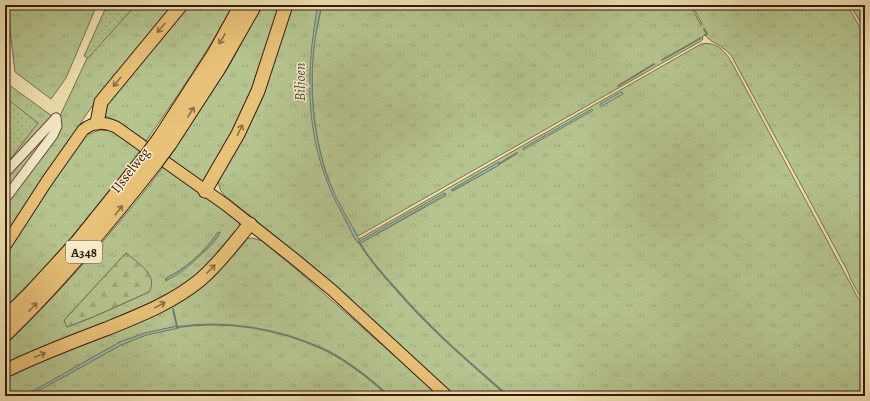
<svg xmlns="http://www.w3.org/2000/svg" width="870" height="401" viewBox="0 0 870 401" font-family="Alegreya,serif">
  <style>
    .grass { fill: url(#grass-tufts); stroke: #767050; fill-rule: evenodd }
    .forest { fill: url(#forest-firs); stroke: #767050 }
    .park { fill: url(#park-dots); stroke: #767050 }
    .water { fill: #9bbfad; stroke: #727d6e }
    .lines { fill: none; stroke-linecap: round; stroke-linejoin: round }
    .stream { stroke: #727d6e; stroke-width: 2 }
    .minor-casing { stroke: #644c38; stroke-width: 11 }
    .major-casing { stroke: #351a0f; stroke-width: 13 }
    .highway-casing { stroke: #351a0f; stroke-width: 15 }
    .minor { stroke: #f7edcd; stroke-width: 9 }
    .major { stroke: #e9c279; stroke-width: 11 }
    .highway { stroke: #e9c279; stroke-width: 13 }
    .rail-casing { stroke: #351a0f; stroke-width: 3.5 }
    .rail { stroke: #f7edcd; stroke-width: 2; stroke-dasharray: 6; stroke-linecap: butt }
    .highway-bridge-casing { stroke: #351a0f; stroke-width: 15; stroke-linecap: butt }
    .highway-bridge { stroke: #e9c279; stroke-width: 13 }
    .oneway { stroke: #8f6e44 }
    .labels { text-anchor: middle; stroke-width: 3; stroke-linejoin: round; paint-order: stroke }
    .shield { fill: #f7edcd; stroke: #6f5948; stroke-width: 1 }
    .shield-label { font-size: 13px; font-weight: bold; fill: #351a0f }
    .street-label { font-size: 14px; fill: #351a0f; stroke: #f7edcd }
    .water-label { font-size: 15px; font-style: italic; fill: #544c3e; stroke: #f7edcd }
  </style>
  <defs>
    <pattern id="grass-tufts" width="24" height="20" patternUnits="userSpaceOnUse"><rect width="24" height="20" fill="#b6c590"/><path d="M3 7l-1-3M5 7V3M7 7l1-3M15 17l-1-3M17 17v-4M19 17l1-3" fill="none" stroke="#9da97b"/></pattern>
    <pattern id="forest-firs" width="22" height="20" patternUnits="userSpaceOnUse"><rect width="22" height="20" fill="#b6c590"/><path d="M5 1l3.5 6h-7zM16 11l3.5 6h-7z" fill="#9da97b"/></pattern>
    <pattern id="park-dots" width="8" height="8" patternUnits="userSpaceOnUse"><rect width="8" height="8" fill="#b6c590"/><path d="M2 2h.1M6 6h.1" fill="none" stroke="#9da97b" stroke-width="1.8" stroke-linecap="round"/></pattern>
  </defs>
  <rect width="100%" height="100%" fill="#f2e4b2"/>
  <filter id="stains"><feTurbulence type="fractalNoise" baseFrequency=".005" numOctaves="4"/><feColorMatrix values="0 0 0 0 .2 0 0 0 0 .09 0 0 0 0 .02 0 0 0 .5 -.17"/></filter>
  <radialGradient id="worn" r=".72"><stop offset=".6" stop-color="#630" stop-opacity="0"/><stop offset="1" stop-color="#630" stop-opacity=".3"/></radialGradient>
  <g class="grass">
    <polygon points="7,5 97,5 66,78 51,99 15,72"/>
    <polygon points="112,5 176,5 109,83 86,115 5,238 5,205 29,173 61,124 60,116"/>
    <path d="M187,5H233C207,53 177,97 146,141L115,120L105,116L104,111V103Z"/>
    <polygon points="262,5 283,5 247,110 204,180 199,181 168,159 229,66"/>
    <path d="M290,5H318C305,79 305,147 343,215C348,224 352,236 359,244L445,196V193L360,241L359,239L701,44C716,41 725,51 732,63L865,311V385L855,396H454L386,335L350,298L303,258L224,195C218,188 218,183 219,174ZM499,162V165L453,191L451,190Z"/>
    <path d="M322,5H690L701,25L702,24L692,5H847L865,36V305L851,280L847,270L731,55C722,45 711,43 705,35L702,37L703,39L701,41L358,236C351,225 344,214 338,202C314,152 308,93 315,38C317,27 320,16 322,5Z"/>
    <polygon points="850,5 865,5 865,30"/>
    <polygon points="5,27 9,60 5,60"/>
    <polygon points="5,82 52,116 5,170"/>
    <polygon points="54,124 53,128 5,194 5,176"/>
    <path d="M100,130L113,131L141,149C100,206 54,259 5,308V254L36,205L86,135Z"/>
    <path d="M164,166L239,222L240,228L206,270L169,297L5,368V345C39,313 70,279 100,245C122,219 144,193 164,166ZM220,232C213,250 181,269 166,281V278C184,270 207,250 217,233ZM126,253L147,271L149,292L93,317L67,327L68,316Z"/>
    <polygon points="253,238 262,241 295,268 440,396 29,396 121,345 146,335 178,328 178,326 145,333 120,342 24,396 5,396 5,376 151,314 243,239"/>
  </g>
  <path class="forest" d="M126,253C138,263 159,275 149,292L93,317L67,327L64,321L68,316Z"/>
  <g class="park">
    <polygon points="107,5 136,5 88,58 84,56"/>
    <polygon points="5,97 38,123 5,166"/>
  </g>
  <g class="water">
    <path d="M318,5H322C307,59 309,126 328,179C337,201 349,221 360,241L444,193L446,194L359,244C352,236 348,224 343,215C305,148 304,79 318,5Z"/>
    <polygon points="621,92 623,93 623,94 602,106 600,106 600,104"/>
    <polygon points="592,109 593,110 592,111 523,150 523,148"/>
    <polygon points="499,162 500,163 499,165 452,191 451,190"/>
    <path d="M219,232H220L219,234C208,248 182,277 165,280L166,278C182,272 198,257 209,244C212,240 215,235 219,232Z"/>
    <polygon points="178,326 179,328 146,335 121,345 29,396 24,396 120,342 145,333"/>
  </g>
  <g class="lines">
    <g class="stream">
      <polyline points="704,29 707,34 705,35"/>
      <polyline points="662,60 701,38"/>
      <polyline points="618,86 654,64"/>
      <polyline points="499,164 517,153"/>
      <path d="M359,242C369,259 382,274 395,288C429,328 469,362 508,396"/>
      <polyline points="173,309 177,327"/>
      <path d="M177,327C225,320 277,328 321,348C346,359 369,378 389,396"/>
    </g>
    <g class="minor-casing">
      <g id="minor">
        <polyline points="5,173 56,118"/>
        <polyline points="5,199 53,135 57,126 56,118"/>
      </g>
    </g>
    <g class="major-casing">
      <path id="major" d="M5,246L47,181L83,130C94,121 104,122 116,127L226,205L292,257L332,290L447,396"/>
    </g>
    <g class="highway-casing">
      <g id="highway">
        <polyline points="97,123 101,102 181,5"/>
        <polyline points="160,137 215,52 241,5"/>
        <polyline points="170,144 218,70 255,5"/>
        <polyline points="205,191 238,134 258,91 286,5"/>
        <polyline points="5,318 33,290 77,242 146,156"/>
        <path d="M5,335C60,282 109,223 156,163"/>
        <path d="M5,371C37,355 72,342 106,329C138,316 172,303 200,280C219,264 234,243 250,224"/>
      </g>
    </g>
    <use href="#minor" class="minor"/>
    <use href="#major" class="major"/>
    <use href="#highway" class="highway"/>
    <g class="rail-casing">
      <polyline id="rail" points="861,396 865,392"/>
    </g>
    <use href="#rail" class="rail"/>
    <g class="highway-bridge-casing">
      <g id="highway-bridge">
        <polyline points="146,156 160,137"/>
        <polyline points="156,163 170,144"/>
      </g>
    </g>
    <use href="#highway-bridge" class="highway-bridge"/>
  </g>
  <defs><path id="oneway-shaft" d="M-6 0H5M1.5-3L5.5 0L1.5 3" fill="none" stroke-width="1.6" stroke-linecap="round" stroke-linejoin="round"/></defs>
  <g class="oneway">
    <use href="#oneway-shaft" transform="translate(161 28) rotate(130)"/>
    <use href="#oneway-shaft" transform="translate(222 39) rotate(120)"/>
    <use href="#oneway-shaft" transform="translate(117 82) rotate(129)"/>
    <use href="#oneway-shaft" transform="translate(191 112) rotate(-57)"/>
    <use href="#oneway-shaft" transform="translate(240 130) rotate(-64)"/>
    <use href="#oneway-shaft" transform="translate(119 210) rotate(-52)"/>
    <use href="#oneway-shaft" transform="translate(211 269) rotate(-45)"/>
    <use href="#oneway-shaft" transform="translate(160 305) rotate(-29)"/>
    <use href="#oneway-shaft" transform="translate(33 307) rotate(-46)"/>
    <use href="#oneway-shaft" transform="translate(40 355) rotate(-22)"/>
  </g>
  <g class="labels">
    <rect class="shield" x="66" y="241" width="36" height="22" rx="3"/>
    <g class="shield-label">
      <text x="84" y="257">A348</text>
    </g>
    <g class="street-label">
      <text transform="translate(130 170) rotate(-52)" y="5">IJsselweg</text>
    </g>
    <g class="water-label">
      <text transform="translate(300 82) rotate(-90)" y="5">Biljoen</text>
    </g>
  </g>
  <rect width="870" height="401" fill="none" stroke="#f2e4b2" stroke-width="20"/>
  <rect x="6" y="6" width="858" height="389" fill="none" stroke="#351a0f" stroke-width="2"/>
  <rect x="10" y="10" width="850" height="381" fill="none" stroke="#351a0f"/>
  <rect width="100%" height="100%" filter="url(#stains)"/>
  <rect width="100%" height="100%" fill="url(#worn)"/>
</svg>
